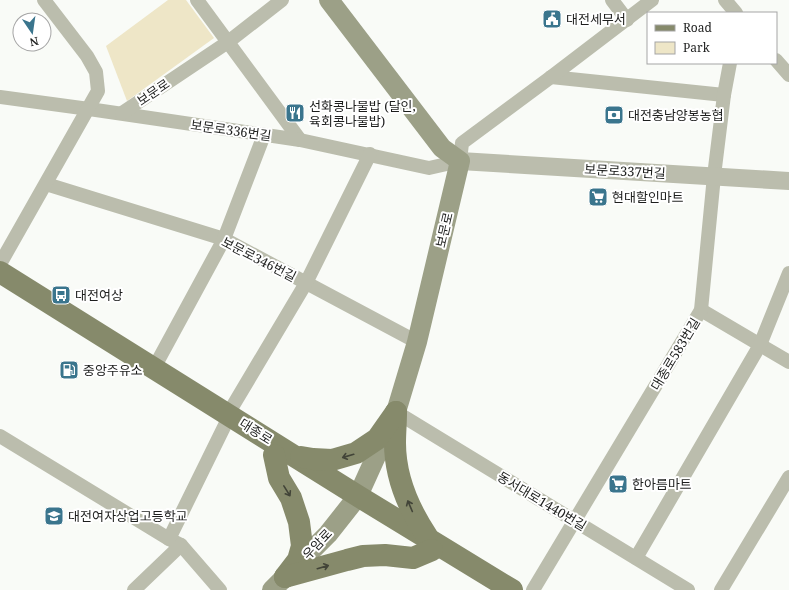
<svg xmlns="http://www.w3.org/2000/svg" width="789" height="590" viewBox="0 0 789 590" font-family="'Noto Serif','Noto Sans KR',serif">
  <style>
    .green { fill: #eee6c7 }
    .lines { fill: none; stroke-linecap: round; stroke-linejoin: round }
    .minor { stroke: #bbbdad; stroke-width: 14 }
    .tertiary { stroke: #bbbdad; stroke-width: 18 }
    .secondary { stroke: #9ca087; stroke-width: 20 }
    .primary { stroke: #868a6b; stroke-width: 22 }
    .oneway { stroke: #424438 }
    .labels { text-anchor: middle; stroke-width: 4; stroke-linejoin: round; paint-order: stroke }
    .poi-label { font-size: 13px; fill: #1d1e1d; stroke: #fff; text-anchor: start }
    .street-label { font-size: 13px; fill: #1d1e1d; stroke: #fff }
  </style>
  <rect width="100%" height="100%" fill="#f9fbf7"/>
  <polygon class="green" points="168,0 186,0 214,38 127,101 106,46"/>
  <g class="lines">
    <g class="minor">
      <polyline points="197,0 300,140"/>
      <polyline points="612,0 627,20"/>
      <polyline points="725,0 736,13"/>
      <polyline points="776,60 789,75"/>
      <polyline points="551,77 724,95"/>
      <polyline points="0,97 89,109 300,140 429,168 460,161 462,143 551,77 652,0"/>
      <polyline points="122,113 228,42 282,0"/>
      <polyline points="46,184 224,239 417,342"/>
      <polyline points="0,264 98,91 96,72 87,56 44,0"/>
      <polyline points="701,310 789,362"/>
      <polyline points="154,368 224,239 264,135"/>
      <polyline points="396,412 688,590"/>
      <polyline points="228,414 306,283 370,154"/>
      <polyline points="0,436 169,539 181,545 220,590"/>
      <polyline points="169,539 225,425"/>
      <polyline points="636,558 760,345 789,273"/>
      <polyline points="134,590 181,545"/>
      <polyline points="533,590 701,310 714,176 724,95 730,63"/>
      <polyline points="721,590 789,477"/>
    </g>
    <polyline class="tertiary" points="460,161 789,181"/>
    <polyline class="secondary" points="272,590 328,534 358,496 396,412 417,342 460,161 442,148 329,0"/>
    <g class="primary">
      <polyline points="0,272 358,496 512,590"/>
      <path d="M396,412C396,423 395,433 395,443C395,477 409,509 427,536"/>
      <polyline points="274,455 279,478 291,498 299,522 302,546 298,560 285,577"/>
      <polyline points="301,457 313,459 332,460 356,453 377,439 396,412"/>
      <polyline points="285,577 347,560 363,556 385,555 413,558 432,550"/>
    </g>
  </g>
  <defs><path id="oneway-shaft" d="M-6 0H5M1.5-3L5.5 0L1.5 3" fill="none" stroke-width="1.6" stroke-linecap="round" stroke-linejoin="round"/></defs>
  <g class="oneway">
    <use href="#oneway-shaft" transform="translate(348 456) rotate(164)"/>
    <use href="#oneway-shaft" transform="translate(287 491) rotate(58)"/>
    <use href="#oneway-shaft" transform="translate(410 506) rotate(-113)"/>
    <use href="#oneway-shaft" transform="translate(323 567) rotate(-16)"/>
  </g>
  <defs>
    <g id="civic-square" transform="scale(1)"><rect x="-9" y="-9" width="18" height="18" rx="4" fill="#3a758d" stroke="#fff"/><path d="M-.6-6.5H3V-4.5H.6V-3L4-1V1h2V6H-6V1h2V-1L-.6-3ZM-1.2 2.5V6h2.4V2.5Z" fill="#fff"/></g>
    <g id="restaurant-square" transform="scale(1)"><rect x="-9" y="-9" width="18" height="18" rx="4" fill="#3a758d" stroke="#fff"/><path d="M-5-6h1v4h1v-4h1v4h1v-4h1v5L-1.5 .5V6h-2V.5L-5-1ZM5-6V6H3V1.5H1.5Q1.5-4 5-6Z" fill="#fff"/></g>
    <g id="bank-square" transform="scale(1)"><rect x="-9" y="-9" width="18" height="18" rx="4" fill="#3a758d" stroke="#fff"/><path d="M-6-4H6V4H-6ZM0-2.3a2.3 2.3 0 1 0 0 4.6a2.3 2.3 0 1 0 0-4.6Z" fill="#fff"/></g>
    <g id="supermarket-square" transform="scale(1)"><rect x="-9" y="-9" width="18" height="18" rx="4" fill="#3a758d" stroke="#fff"/><path d="M-6-5.5h2.5l.6 2H6L4.5 2H-2.5L-4.4-4H-6ZM-1.5 3.2a1.3 1.3 0 1 0 .1 0ZM3 3.2a1.3 1.3 0 1 0 .1 0Z" fill="#fff"/></g>
    <g id="bus-square" transform="scale(1)"><rect x="-9" y="-9" width="18" height="18" rx="4" fill="#3a758d" stroke="#fff"/><path d="M-5-6H5V4H4V6H2V4H-2V6H-4V4H-5ZM-3.5-4V0h7V-4ZM-3.5 1.2v1.5H-2V1.2ZM2 1.2v1.5H3.5V1.2Z" fill="#fff"/></g>
    <g id="fuel-square" transform="scale(1)"><rect x="-9" y="-9" width="18" height="18" rx="4" fill="#3a758d" stroke="#fff"/><path d="M-5.5-6h7V0h2V4h1.3V-2.5L3-4.5l.8-.8L6-3V5H2.5V1h-1V6h-7ZM-4.2-4.7v3.2H.2V-4.7Z" fill="#fff"/></g>
    <g id="school-square" transform="scale(1)"><rect x="-9" y="-9" width="18" height="18" rx="4" fill="#3a758d" stroke="#fff"/><path d="M0-5L7-2L0 1L-7-2ZM-4 1L0 2.5L4 1V4Q0 6-4 4Z" fill="#fff"/></g>
  </defs>
  <g fill-rule="evenodd">
    <use href="#civic-square" x="552" y="19"/>
    <use href="#restaurant-square" x="295" y="113"/>
    <use href="#bank-square" x="614" y="115"/>
    <use href="#supermarket-square" x="598" y="197"/>
    <use href="#bus-square" x="61" y="295"/>
    <use href="#fuel-square" x="69" y="370"/>
    <use href="#supermarket-square" x="618" y="484"/>
    <use href="#school-square" x="54" y="516"/>
  </g>
  <g class="labels">
    <g class="poi-label">
      <text x="566" y="24">대전세무서</text>
      <text x="309" y="111">선화콩나물밥 (달인,<tspan x="309" dy="15">육회콩나물밥)</tspan></text>
      <text x="628" y="120">대전충남양봉농협</text>
      <text x="612" y="202">현대할인마트</text>
      <text x="75" y="300">대전여상</text>
      <text x="83" y="375">중앙주유소</text>
      <text x="632" y="489">한아름마트</text>
      <text x="68" y="521">대전여자상업고등학교</text>
    </g>
    <g class="street-label">
      <text transform="translate(153 92) rotate(-34)" y="5">보문로</text>
      <text transform="translate(231 130) rotate(8)" y="5">보문로336번길</text>
      <text transform="translate(625 171) rotate(3)" y="5">보문로337번길</text>
      <text transform="translate(444 230) rotate(-77)" y="5">보문로</text>
      <text transform="translate(259 259) rotate(27)" y="5">보문로346번길</text>
      <text transform="translate(675 354) rotate(-59)" y="5">대종로583번길</text>
      <text transform="translate(256 431) rotate(32)" y="5">대종로</text>
      <text transform="translate(542 501) rotate(31)" y="5">동서대로1440번길</text>
      <text transform="translate(317 544) rotate(-47)" y="5">우암로</text>
    </g>
  </g>
  <rect x="647" y="12" width="130" height="52" fill="#ffffff" stroke="#a5a5a5"/>
  <rect x="655" y="25" width="20" height="6" fill="#868a6b" stroke="#a5a5a5"/>
  <text x="683" y="32" font-size="12" fill="#1d1e1d">Road</text>
  <rect x="655" y="42" width="20" height="12" fill="#eee6c7" stroke="#a5a5a5"/>
  <text x="683" y="52" font-size="12" fill="#1d1e1d">Park</text>
  <g transform="translate(32 32) rotate(167)"><circle r="19" fill="#ffffff" stroke="#a5a5a5"/>
  <path d="M0-3L7 15L0 10L-7 15Z" fill="#3a758d"/>
  <text y="-6" font-size="11" font-weight="bold" text-anchor="middle" fill="#1d1e1d">N</text>
  </g>
</svg>
